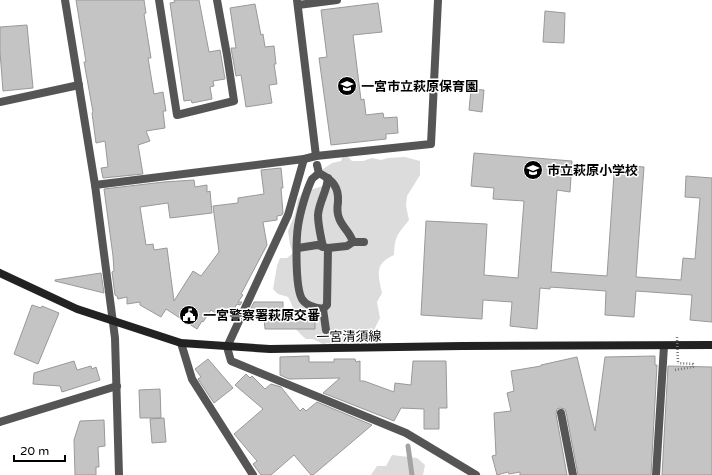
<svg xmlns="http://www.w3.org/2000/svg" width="712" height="475" viewBox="0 0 712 475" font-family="'Varela Round','Noto Sans JP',sans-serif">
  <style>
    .green { fill: #dcdcdc }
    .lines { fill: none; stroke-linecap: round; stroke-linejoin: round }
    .stream { stroke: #a3a3a3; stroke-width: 5 }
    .building { fill: #c4c4c4; stroke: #999 }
    .path { stroke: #777; stroke-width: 2.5; stroke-dasharray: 1 2; stroke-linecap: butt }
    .street { stroke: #555; stroke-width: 8 }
    .secondary { stroke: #222; stroke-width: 8 }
    .path-bridge { stroke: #777; stroke-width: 2.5; stroke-dasharray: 1 2; stroke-linecap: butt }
    .labels { text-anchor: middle; stroke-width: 3; stroke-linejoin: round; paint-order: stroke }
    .poi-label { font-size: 13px; font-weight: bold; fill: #000; stroke: #fff; text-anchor: start }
    .street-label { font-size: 13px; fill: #000; stroke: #fff }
  </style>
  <rect width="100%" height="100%" fill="#fff"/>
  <g class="green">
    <path d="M344,153L352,161H363L372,158L381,160L388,158L405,157L420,161V175L407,196L406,206L409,220C397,235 395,236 394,255C374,264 378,274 382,293L377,302L380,318L374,330L356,333L353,341L335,346L328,343L323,344L313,339H306C291,326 295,326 293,309C292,305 290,300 288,297L278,294L273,289L277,266L280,258H287L293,253L290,245L288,231L295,214L298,199L303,192L323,186V169L332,163L341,161Z"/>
    <polygon points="392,455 417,458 425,465 423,475 371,475 377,466 386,466"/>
  </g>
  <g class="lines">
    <polyline class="stream" points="408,446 412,475"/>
  </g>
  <g class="building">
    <polygon points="76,0 144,0 146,13 144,14 151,58 148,58 154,94 163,92 166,111 163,111 165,128 146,131 150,141 138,145 143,174 103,178 101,168 108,167 105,141 96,143 92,113 93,112 84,62 86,62"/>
    <polygon points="174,0 199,0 209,52 220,50 225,79 213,81 214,86 210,87 212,99 192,103 191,100 184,101 170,3 175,2"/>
    <polygon points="378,3 382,32 353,35 361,100 364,99 366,115 383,113 384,118 397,117 398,133 386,134 386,139 331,145 319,58 327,57 321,10"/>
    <polygon points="255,4 260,30 261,35 263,34 265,47 274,46 276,64 274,64 277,84 269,85 272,103 246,107 241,75 236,76 231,48 236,48 230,8"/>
    <polygon points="545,11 565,13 564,43 543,42"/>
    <polygon points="27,25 33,88 3,91 0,52 0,27"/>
    <polygon points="471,89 484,90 482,112 469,110"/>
    <polygon points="474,153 572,161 570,192 557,190 551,272 607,276 614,174 618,174 619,165 644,167 636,277 681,280 683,258 695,259 700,198 685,197 686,176 712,178 712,322 690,320 692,295 636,291 634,317 605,315 606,291 550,287 550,289 540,288 537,329 510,326 512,302 483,300 482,319 421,315 426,221 487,224 484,275 518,278 524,201 493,199 494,188 471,186"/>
    <polygon points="281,168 283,188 281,188 283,213 282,215 277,216 277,220 263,222 267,245 241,294 243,295 238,302 242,302 240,305 237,304 229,317 222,312 219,316 211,310 203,322 202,321 197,329 166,309 161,317 140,305 140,302 127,304 127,297 118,299 117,296 115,295 112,272 114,271 113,256 104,189 164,182 194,180 195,187 207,185 207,192 210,191 212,213 170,218 168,203 140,207 146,245 153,244 154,250 167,248 174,301 193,271 201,276 219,252 213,206 238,203 238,198 264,194 261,170"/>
    <polygon points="101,273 104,293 55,281 55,280"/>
    <polygon points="254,302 283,302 283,316 315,316 315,329 265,329 264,317 250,310"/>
    <polygon points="32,305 41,308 42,306 59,313 38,364 14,354"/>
    <polygon points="309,356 309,362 334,362 334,359 355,359 356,362 360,361 360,381 364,381 394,392 395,383 411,385 413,361 446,361 447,408 439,408 439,429 424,429 424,409 401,408 394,421 323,393 340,378 289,379 280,375 280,357"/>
    <polygon points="655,356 655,365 657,365 651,475 578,475 566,412 565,409 560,408 557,409 556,414 567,475 520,475 520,472 509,474 508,472 497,475 492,456 496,455 494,413 511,411 507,393 514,391 511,371 541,366 541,365 577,357 595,431 605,357"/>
    <polygon points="208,359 233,388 214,403 198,379 201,377 195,369"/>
    <polygon points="74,361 77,370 91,366 92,369 96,367 100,380 62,392 60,386 33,384 34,373"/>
    <polygon points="668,366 712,367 712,475 662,475"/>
    <polygon points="246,374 250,378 252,376 265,389 271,384 281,387 300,411 303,408 306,411 317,402 372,425 313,475 311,475 294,455 271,475 261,475 253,464 257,461 234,434 263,409 235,385"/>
    <polygon points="160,389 161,418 140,418 139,390"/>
    <polygon points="164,418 166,442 152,443 150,419"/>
    <polygon points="104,420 105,446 98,447 99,467 96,467 96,475 75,475 74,440 80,421"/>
  </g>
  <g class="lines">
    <polyline class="path" points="675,370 693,367 693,364 678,363"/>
    <g class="street">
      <polyline points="65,0 95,185 115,338 119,475"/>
      <polyline points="159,0 177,115 234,101 227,55 217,0"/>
      <polyline points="297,0 316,156"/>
      <polyline points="298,5 337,0"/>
      <polyline points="0,102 79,85"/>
      <polyline points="304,159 288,215 227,347 231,361 406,433 476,475"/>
      <path d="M317,165L319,173C332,180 339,186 338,202C337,208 337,213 339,218C342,227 350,232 353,242"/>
      <path d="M319,173C317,175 314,177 312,179C306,191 300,213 298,226C296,240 295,287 302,299C306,306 316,308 323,309L327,305L328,248"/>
      <polyline points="95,185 304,159 316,156 431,144 438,0"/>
      <path d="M323,247C321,237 318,226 318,215C319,202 327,191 328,178"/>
      <polyline points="298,248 317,245 328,248 347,246 353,242 364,242"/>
      <polyline points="323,309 326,330"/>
      <polyline points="181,343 192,379 253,475"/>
      <polyline points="561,413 573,475"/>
      <polyline points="0,422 117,386"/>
      <polyline points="656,475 664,346"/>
    </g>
    <polyline class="secondary" points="0,273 77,309 181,343 270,349 462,346 712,345"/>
    <polyline class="path-bridge" points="677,337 678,363"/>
  </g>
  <defs>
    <g id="school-disc" transform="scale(1)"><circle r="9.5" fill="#000" stroke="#fff"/><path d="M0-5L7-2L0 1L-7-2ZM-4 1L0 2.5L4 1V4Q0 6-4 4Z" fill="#fff"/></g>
    <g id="civic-disc" transform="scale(1)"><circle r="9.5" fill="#000" stroke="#fff"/><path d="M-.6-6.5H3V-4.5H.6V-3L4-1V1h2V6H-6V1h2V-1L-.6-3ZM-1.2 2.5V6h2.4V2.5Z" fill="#fff"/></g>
  </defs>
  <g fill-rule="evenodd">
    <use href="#school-disc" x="347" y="86"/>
    <use href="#school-disc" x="533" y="170"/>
    <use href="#civic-disc" x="189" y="315"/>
  </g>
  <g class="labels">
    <g class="poi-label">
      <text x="361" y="91">一宮市立萩原保育園</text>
      <text x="547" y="175">市立萩原小学校</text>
      <text x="203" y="320">一宮警察署萩原交番</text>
    </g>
    <g class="street-label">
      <text transform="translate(349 336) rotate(-1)" y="5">一宮清須線</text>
    </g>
  </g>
  <path d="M14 455v6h51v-6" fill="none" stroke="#000000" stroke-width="2"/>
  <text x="20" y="455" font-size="12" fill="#000000" stroke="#ffffff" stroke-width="3" paint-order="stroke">20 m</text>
</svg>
